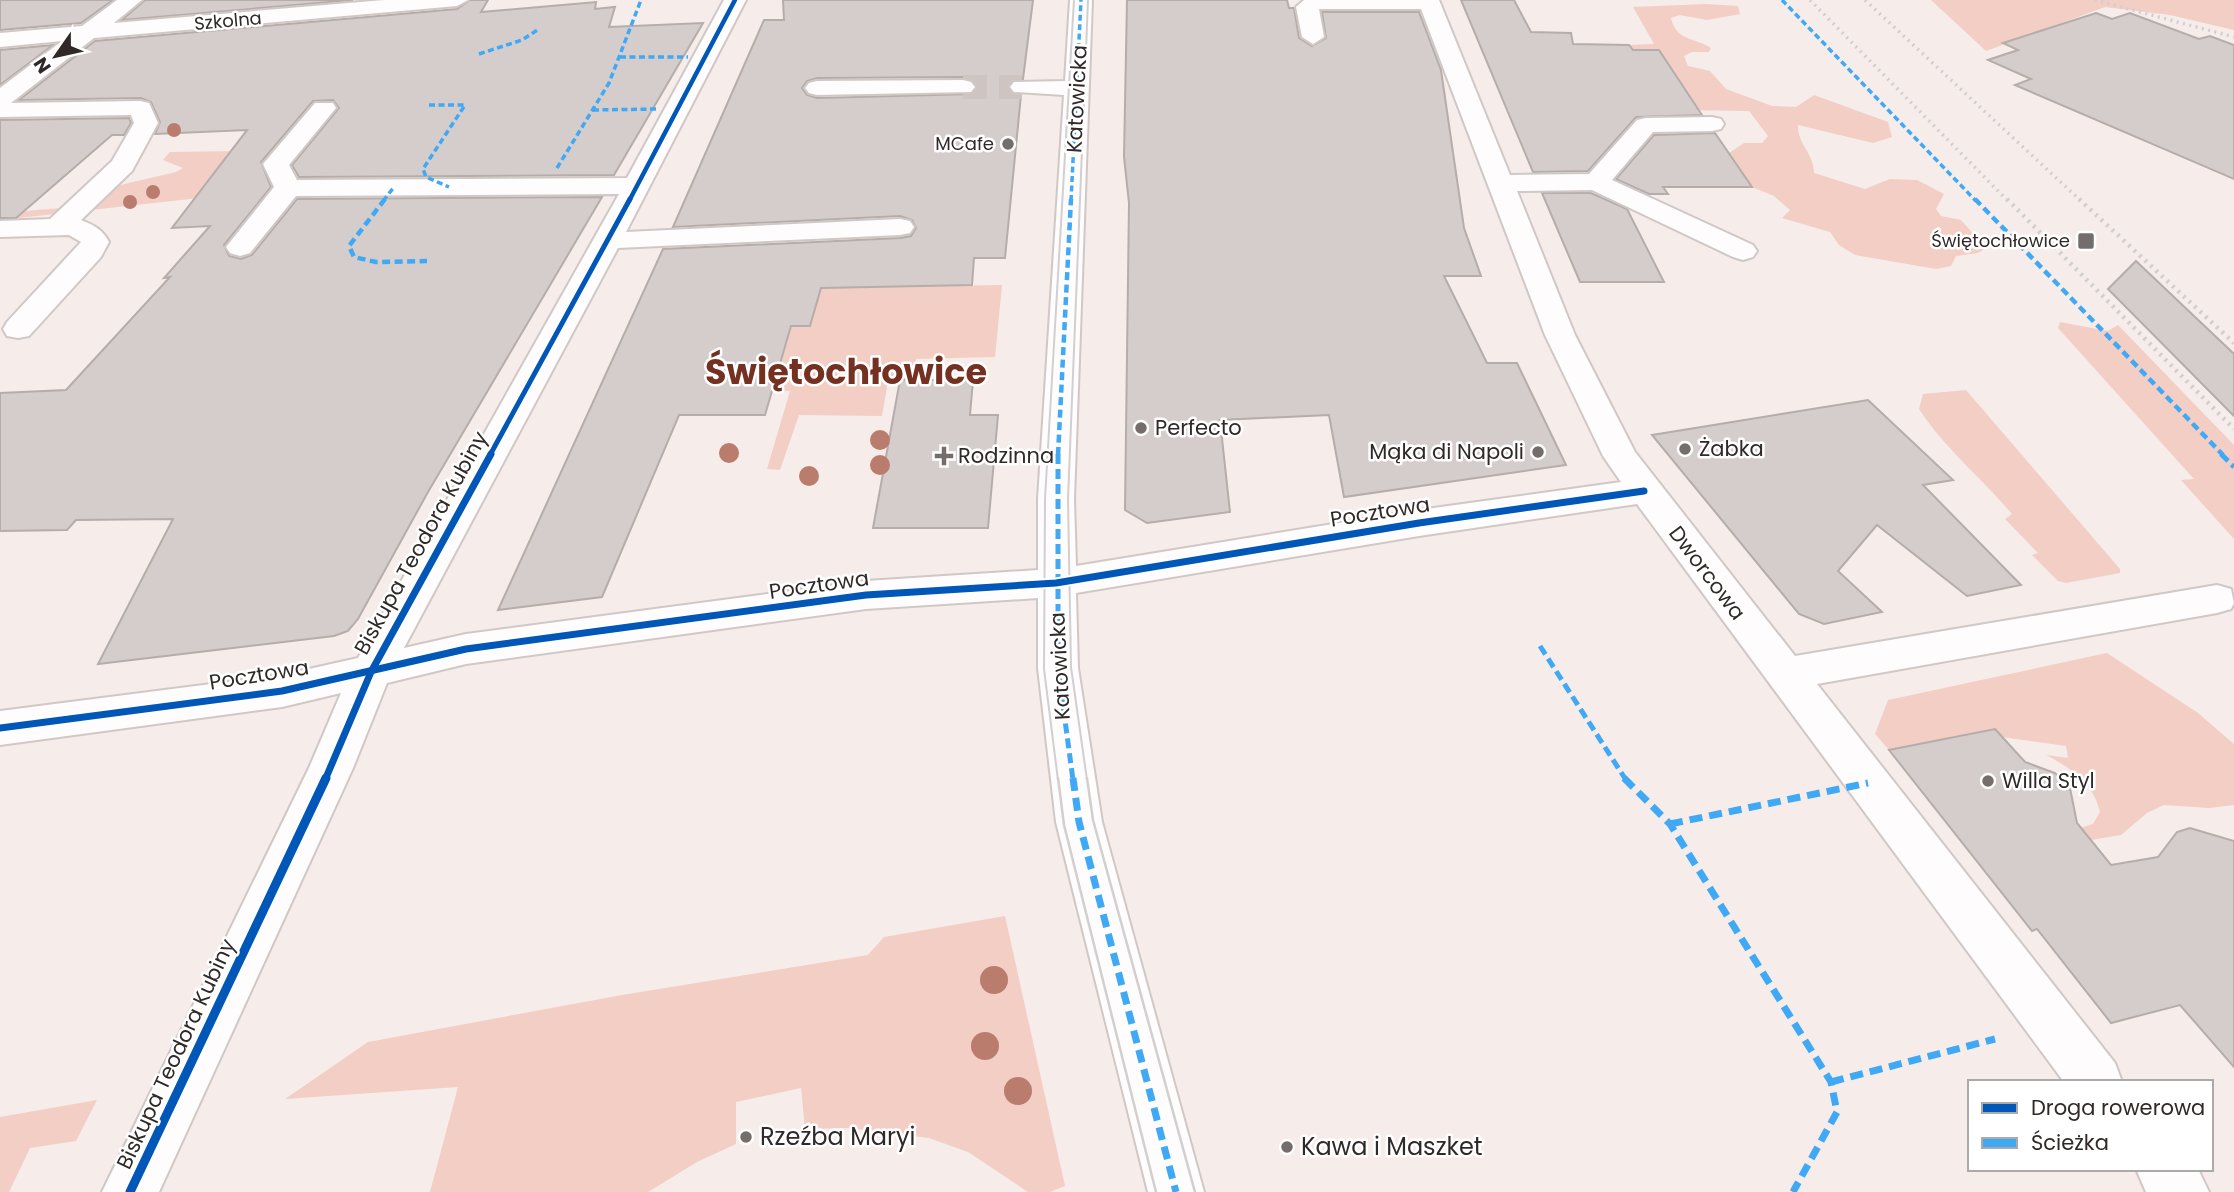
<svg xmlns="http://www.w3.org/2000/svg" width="2234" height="1192" viewBox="0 0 2234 1192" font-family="Poppins,sans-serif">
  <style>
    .green { fill: #f3cec5 }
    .building { fill: #d5cdcb; stroke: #b5adaa; stroke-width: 2; fill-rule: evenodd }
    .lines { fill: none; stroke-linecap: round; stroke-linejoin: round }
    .minor-tunnel { stroke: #cec5c2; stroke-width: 24; stroke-dasharray: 24 12; stroke-linecap: butt }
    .minor-casing { stroke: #d0c8c6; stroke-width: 4 }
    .minor { fill: #fefcfc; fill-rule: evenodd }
    .tram-far1 { stroke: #d1cfcf; stroke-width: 2 }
    .tram { stroke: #d1cfcf; stroke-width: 2.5 }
    .rail-far1 { stroke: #d1cfcf; stroke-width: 3.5; stroke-dasharray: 2 4.5; stroke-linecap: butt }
    .rail { stroke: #d1cfcf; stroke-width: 4.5; stroke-dasharray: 2.5 5; stroke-linecap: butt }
    .quiet-far3 { stroke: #3fa9f5; stroke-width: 3.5; stroke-dasharray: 6 3.5; stroke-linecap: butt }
    .quiet-far2 { stroke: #3fa9f5; stroke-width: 4.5; stroke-dasharray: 8 4.5; stroke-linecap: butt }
    .quiet-far1 { stroke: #3fa9f5; stroke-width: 5; stroke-dasharray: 10 5; stroke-linecap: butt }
    .quiet { stroke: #3fa9f5; stroke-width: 7; stroke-dasharray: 13 7; stroke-linecap: butt }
    .cycleway-far3-casing { stroke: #fff; stroke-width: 7 }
    .cycleway-far2-casing { stroke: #fff; stroke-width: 9 }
    .cycleway-far1-casing { stroke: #fff; stroke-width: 11 }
    .cycleway-casing { stroke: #fff; stroke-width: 13 }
    .cycleway-far3 { stroke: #0057b8; stroke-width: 4.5 }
    .cycleway-far2 { stroke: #0057b8; stroke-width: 5 }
    .cycleway-far1 { stroke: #0057b8; stroke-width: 7 }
    .cycleway { stroke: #0057b8; stroke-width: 9 }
    .tree { fill: #ba7c6d }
    .poi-dot { fill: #756d6c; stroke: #fff; stroke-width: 2.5 }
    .labels { text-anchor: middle; stroke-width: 5; stroke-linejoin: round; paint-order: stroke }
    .far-street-label { font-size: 18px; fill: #302928; stroke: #fff }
    .far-poi-label { font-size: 18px; fill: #302928; stroke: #fff; text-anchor: end }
    .street-label { font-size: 21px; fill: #302928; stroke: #fff }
    .poi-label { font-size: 21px; fill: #302928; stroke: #fff; text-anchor: start }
    .near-poi-label { font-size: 24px; fill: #302928; stroke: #fff; text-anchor: start }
    .town-label { font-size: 35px; font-weight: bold; fill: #743021; stroke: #fff }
  </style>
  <rect width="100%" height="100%" fill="#f6ece9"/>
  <g class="green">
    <polygon points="1931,0 2234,0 2234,30 2170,15 2105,7 1986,51"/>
    <path d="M1706,4L1738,6L1740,14L1707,20L1680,15L1671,18C1676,41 1694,37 1711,48L1709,52H1692L1684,56L1688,66L1710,71L1726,89L1772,106L1796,107L1814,95L1888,122L1892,137L1873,143L1798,125C1797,144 1814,153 1814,173L1865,189L1890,179L1917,180L1944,194L1936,209L1941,216L1961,220L1986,248L1978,253L1956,256L1951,266L1936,269L1855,255L1839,245L1830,232L1782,218L1790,210L1774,196L1752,187L1729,153L1744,143H1762L1768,136L1749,111L1681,110L1629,45L1654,44L1633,7Z"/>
    <polygon points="239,151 208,197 0,220 0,213 62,208 116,186 176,172 183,168 163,160 170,152"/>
    <polygon points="1002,285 995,357 916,359 912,380 888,381 882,416 799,415 780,470 767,469 790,391 772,390 691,359 821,288"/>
    <polygon points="2060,322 2108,331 2118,325 2234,445 2234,539 2181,480 2194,479 2058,328"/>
    <path d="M1966,390L2120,569V573L2066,583L2058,581L2032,555L2038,553L2005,519L2012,514C1982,478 1945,449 1919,409L1923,394Z"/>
    <path d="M2107,653L2198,713L2234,744V805L2209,808L2164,805L2147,813L2121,835L2073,843L2067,832L2093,824L2100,812C2094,784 2071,768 2046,755L2068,758L2066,746L2002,737L1996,729L1889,750L1875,734L1888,700Z"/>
    <polygon points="1005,916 1065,1186 1050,1192 1028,1192 968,1152 929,1138 847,1128 805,1129 801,1088 736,1102 736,1144 697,1162 648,1192 430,1192 458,1087 285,1099 368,1042 622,995 868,955 884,937"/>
    <polygon points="97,1100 76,1141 30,1148 9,1192 0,1192 0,1117"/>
  </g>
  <g class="building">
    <polygon points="0,0 113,0 81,23 0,30"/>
    <polygon points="145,0 353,0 122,20"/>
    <polygon points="470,0 488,0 481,12 596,2 595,9 615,7 609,27 703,23 614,175 299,177 292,165 339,108 333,100 313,101 261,162 271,187 224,245 229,256 241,259 252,255 297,199 602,197 428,492 358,619 348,631 334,636 98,664 173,519 76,520 67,530 0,531 0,393 66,390 170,277 164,278 210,226 172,228 247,130 155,134 160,122 151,102 141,98 19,100 95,41 457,9"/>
    <path d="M783,0H1033L1023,79L1012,80L1007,87L1012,94L1021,95L1005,258H974L972,285L821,288L810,326H791L765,415H679L602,597L498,610L663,249L900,238L911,236L916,228L912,220L900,216L673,227L764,20H784ZM963,77L972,79L977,85L973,94L817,98L807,95L802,88L807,81L817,78Z"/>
    <polygon points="1127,0 1287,0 1289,8 1294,8 1299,38 1312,46 1326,38 1322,12 1419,12 1441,70 1464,228 1481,276 1444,276 1487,363 1517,363 1566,465 1344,497 1329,415 1220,420 1230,512 1147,523 1125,510 1129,203 1124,157"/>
    <polygon points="1461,0 1514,0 1531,32 1571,33 1573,44 1629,45 1633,50 1659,50 1702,115 1636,117 1588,171 1533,172"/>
    <polygon points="2096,13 2112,19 2130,13 2199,39 2210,36 2234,45 2234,179 2015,85 2031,79 1988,60 2018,50 2003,43"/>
    <polygon points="53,45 0,85 0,50"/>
    <polygon points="129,118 131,123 124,135 112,135 16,218 0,218 0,120"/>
    <polygon points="1715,133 1752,187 1663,187 1668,194 1649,194 1616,179 1654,135"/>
    <polygon points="1542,193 1591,193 1627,209 1664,282 1580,282"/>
    <polygon points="2136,261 2234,354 2234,416 2108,289"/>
    <polygon points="900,380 973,380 970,415 998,415 988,528 873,528"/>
    <polygon points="1868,400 1953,480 1923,485 2021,585 1967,596 1877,525 1838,571 1882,612 1824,624 1799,614 1652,435"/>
    <polygon points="1995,729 2025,762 2055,773 2070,788 2077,823 2111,865 2158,857 2177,832 2190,828 2234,841 2234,1067 2180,1005 2111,1023 2037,929 2032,931 1889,750"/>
  </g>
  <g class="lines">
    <polyline class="minor-tunnel" points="963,87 1022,87"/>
    <g class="minor-casing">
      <g id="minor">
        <path d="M117,0H142L114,23L384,0H468L457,6L94,38L11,103L140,101L149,103L158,123L132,171L81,220C94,225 103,230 109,242L101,257L29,336L18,338L7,336L3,329L7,322L81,242L69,235L0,237V221L50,219L112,161L134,123L131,115L0,117V88L62,41L0,47V33L82,26Z"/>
        <polygon points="724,0 746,0 626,232 900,219 910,221 914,227 910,233 900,235 618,248 404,648 466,634 866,581 1038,570 1038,499 1064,95 1014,92 1010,87 1014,82 1065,81 1070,0 1092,0 1074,499 1076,566 1419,510 1621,482 1603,456 1545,335 1421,9 1319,9 1324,37 1313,44 1302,37 1296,7 1304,0 1439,0 1510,175 1589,174 1637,120 1646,118 1712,117 1721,119 1724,124 1721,129 1712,131 1653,132 1612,180 1753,245 1757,251 1753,257 1743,260 1733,257 1592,190 1517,191 1575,335 1635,452 1795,656 2217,585 2231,589 2234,603 2231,609 2217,613 1817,684 2115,1063 2122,1082 2064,1082 1637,504 1419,536 1076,593 1078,668 1102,822 1204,1192 1148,1192 1056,822 1038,668 1038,598 866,609 466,664 387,683 353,768 159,1192 102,1192 309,768 341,693 282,707 0,745 0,711 282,675 358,658 619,194 296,196 250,253 240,256 230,253 226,247 274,187 263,164 315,103 333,103 336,108 289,165 297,180 627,178"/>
        <polygon points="963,80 971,82 975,87 971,92 817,95 809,93 805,88 809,83 817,81"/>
        <polygon points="2136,1169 2198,1169 2209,1192 2146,1192"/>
      </g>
    </g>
    <use href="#minor" class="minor"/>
    <g class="tram-far1">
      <polyline points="1058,780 1044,669 1045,499 1074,0"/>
      <polyline points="1087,780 1071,667 1068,499 1088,0"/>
    </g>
    <g class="tram">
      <polyline points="1058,778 1064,825 1156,1192"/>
      <polyline points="1087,778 1093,820 1195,1192"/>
    </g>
    <g class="rail-far1">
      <polyline points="1810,0 2008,201"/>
      <polyline points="1865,0 2081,201"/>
      <polyline points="2095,0 2234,37"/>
    </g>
    <g class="rail">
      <polyline points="2007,199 2234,429"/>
      <polyline points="2079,199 2234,343"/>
    </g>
    <g class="quiet-far3">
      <polyline points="1782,0 1976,201"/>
      <polyline points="479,54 522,40 539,29"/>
      <polyline points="620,57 688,57"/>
      <polyline points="429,105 465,105 423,169 426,177 449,187"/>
      <polyline points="593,110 658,109"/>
      <polyline points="557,168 609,83 641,0"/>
      <polyline points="383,201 394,187"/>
      <polyline points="1071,201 1081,0"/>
    </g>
    <g class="quiet-far2">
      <polyline points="385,199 349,246 354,257 376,262 427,261"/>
      <polyline points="1975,199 2223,455"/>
      <polyline points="1058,455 1071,199"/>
    </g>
    <g class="quiet-far1">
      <polyline points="1058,454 1058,668 1073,780"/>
      <polyline points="2221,454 2234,467"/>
      <polyline points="1540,646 1626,780"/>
    </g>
    <g class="quiet">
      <polyline points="1073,778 1079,822 1176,1192"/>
      <polyline points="1624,778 1670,824 1831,1082 1837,1112 1793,1192"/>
      <polyline points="1670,824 1868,783"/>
      <polyline points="1831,1082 1995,1039"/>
    </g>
    <g class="cycleway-far3-casing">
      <polyline id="cycleway-far3" points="629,201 735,0"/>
    </g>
    <g class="cycleway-far2-casing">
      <polyline id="cycleway-far2" points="490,455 630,199"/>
    </g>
    <g class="cycleway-far1-casing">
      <g id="cycleway-far1">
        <polyline points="0,728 282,691 466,649 866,595 1056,583 1419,523 1644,491"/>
        <polyline points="325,780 371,672 491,454"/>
      </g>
    </g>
    <g class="cycleway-casing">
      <polyline id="cycleway" points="130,1192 326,778"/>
    </g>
    <use href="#cycleway-far3" class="cycleway-far3"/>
    <use href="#cycleway-far2" class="cycleway-far2"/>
    <use href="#cycleway-far1" class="cycleway-far1"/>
    <use href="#cycleway" class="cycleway"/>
  </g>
  <g class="tree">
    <circle cx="174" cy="130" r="7"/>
    <circle cx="153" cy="192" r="7"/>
    <circle cx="130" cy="202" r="7"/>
    <circle cx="880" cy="440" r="10"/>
    <circle cx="729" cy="453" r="10"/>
    <circle cx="880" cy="465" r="10"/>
    <circle cx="809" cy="476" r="10"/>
    <circle cx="994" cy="980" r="14"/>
    <circle cx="985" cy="1046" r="14"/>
    <circle cx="1018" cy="1091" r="14"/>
  </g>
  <g class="poi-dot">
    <circle cx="1008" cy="144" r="7"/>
    <rect x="2077" y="232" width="18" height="18" rx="3.5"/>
    <circle cx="1141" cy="428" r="7"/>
    <circle cx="1685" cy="449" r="7"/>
    <circle cx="1538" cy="452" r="7"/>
    <path d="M940.5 445.5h7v7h7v7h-7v7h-7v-7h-7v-7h7z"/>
    <circle cx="1988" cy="781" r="7"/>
    <circle cx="746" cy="1137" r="7"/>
    <circle cx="1287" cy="1147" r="7"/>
  </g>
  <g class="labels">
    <g class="far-street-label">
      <text transform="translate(228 21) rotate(-5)" y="6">Szkolna</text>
    </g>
    <g class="far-poi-label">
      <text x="994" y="150">MCafe</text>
      <text x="2070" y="247">Świętochłowice</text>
    </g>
    <g class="street-label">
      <text transform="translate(1077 99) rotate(-87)" y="7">Katowicka</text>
      <text transform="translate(1380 512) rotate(-9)" y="7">Pocztowa</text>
      <text transform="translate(421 543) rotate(-61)" y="7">Biskupa Teodora Kubiny</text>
      <text transform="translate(1707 573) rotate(53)" y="7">Dworcowa</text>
      <text transform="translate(819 585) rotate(-8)" y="7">Pocztowa</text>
      <text transform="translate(1060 666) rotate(-93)" y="7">Katowicka</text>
      <text transform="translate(259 675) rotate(-9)" y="7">Pocztowa</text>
      <text transform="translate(176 1054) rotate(-65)" y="7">Biskupa Teodora Kubiny</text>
    </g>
    <g class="poi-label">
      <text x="1155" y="435">Perfecto</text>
      <text x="1699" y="456">Żabka</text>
      <text x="1524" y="459" text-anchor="end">Mąka di Napoli</text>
      <text x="958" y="463">Rodzinna</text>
      <text x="2002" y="788">Willa Styl</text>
    </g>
    <g class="near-poi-label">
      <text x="760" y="1145">Rzeźba Maryi</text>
      <text x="1301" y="1155">Kawa i Maszket</text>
    </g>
    <g class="town-label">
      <text x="846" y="384">Świętochłowice</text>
    </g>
  </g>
  <rect x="1968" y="1080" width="245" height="91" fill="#ffffff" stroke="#aca9a9" stroke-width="2"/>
  <rect x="1982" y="1103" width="35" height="10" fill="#0057b8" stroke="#aca9a9" stroke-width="2"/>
  <text x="2031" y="1115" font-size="21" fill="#302928">Droga rowerowa</text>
  <rect x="1982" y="1138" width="35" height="10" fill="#3fa9f5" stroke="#aca9a9" stroke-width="2"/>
  <text x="2031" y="1150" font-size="21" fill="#302928">Ścieżka</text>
  <g transform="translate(56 56) rotate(236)" stroke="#ffffff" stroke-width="5" paint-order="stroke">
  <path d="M0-5L12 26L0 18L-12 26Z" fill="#302928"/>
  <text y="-10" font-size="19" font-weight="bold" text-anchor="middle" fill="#302928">N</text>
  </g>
</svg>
